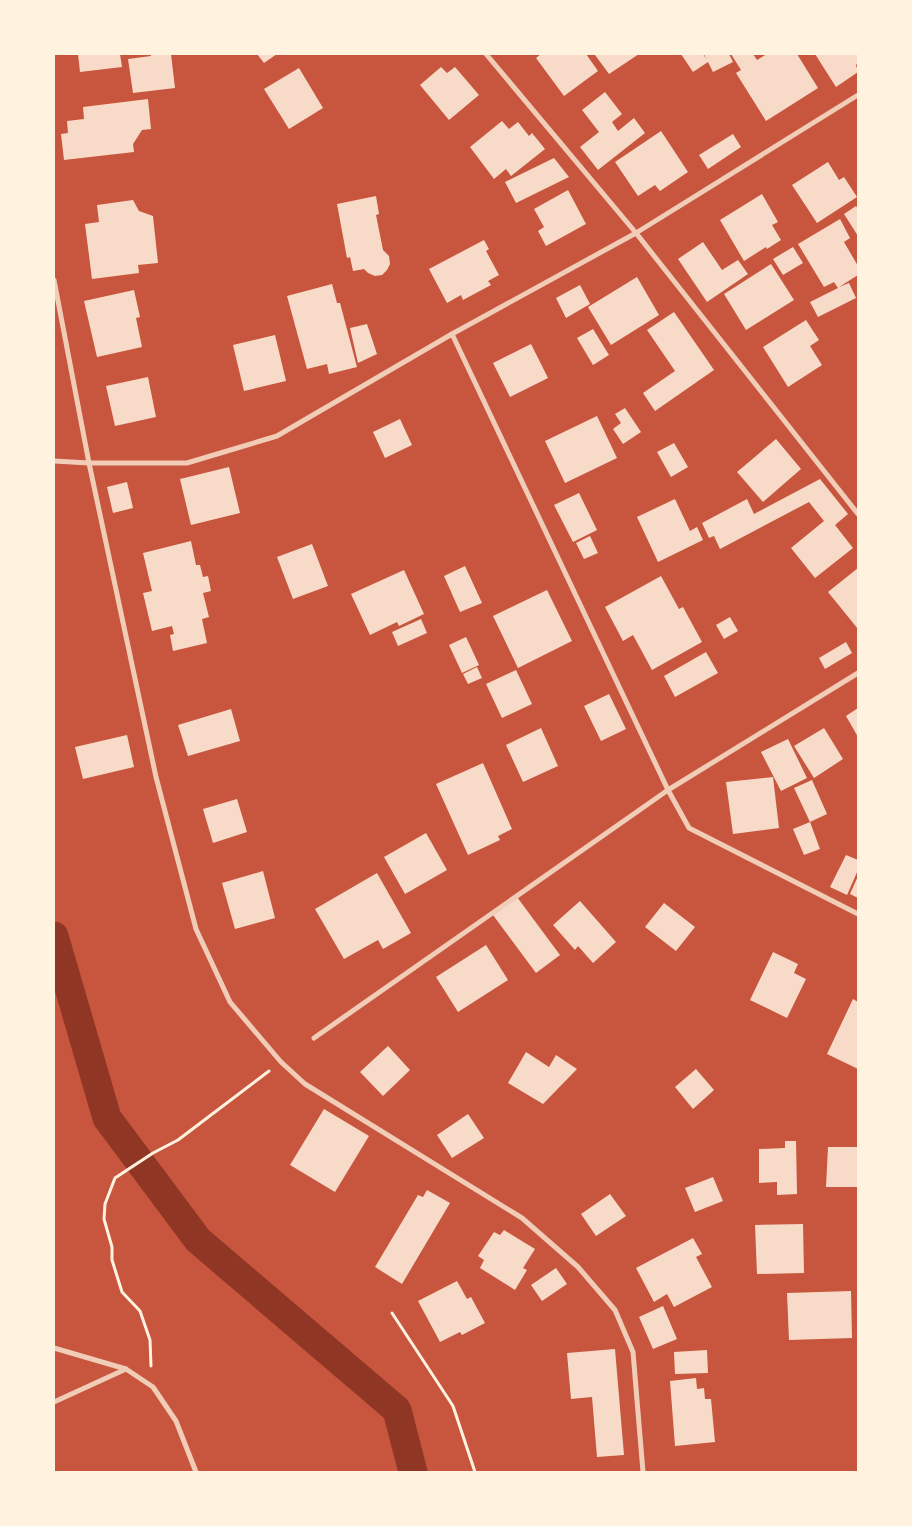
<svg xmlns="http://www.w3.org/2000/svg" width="912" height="1526" viewBox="0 0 912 1526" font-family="'Fira Sans',sans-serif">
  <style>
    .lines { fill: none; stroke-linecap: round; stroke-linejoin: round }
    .canal { stroke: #8f3625; stroke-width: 29 }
    .building { fill: #f7dbc8 }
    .path { stroke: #fff3e0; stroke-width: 3 }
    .minor { stroke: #f1ccb7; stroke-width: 5 }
  </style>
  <rect width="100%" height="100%" fill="#c8553d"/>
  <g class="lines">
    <polyline class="canal" points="54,936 107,1118 198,1240 397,1410 413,1472"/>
  </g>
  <g class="building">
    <polygon points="78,54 120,54 122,67 80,72"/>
    <polygon points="151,54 171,54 175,88 133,93 128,59 151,56"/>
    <polygon points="257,54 277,54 264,63"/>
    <polygon points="541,54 586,54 598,71 564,96 536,58"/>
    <polygon points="597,54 639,54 609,74 595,55"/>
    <polygon points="681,54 703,54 706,59 704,54 729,54 733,62 713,72 708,62 693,72"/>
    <polygon points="731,54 753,54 757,60 767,54 797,54 818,88 766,121 736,73 741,70"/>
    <polygon points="815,54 858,54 858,63 856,65 858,72 836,87"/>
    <polygon points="441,67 447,73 455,67 479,95 449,120 420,85"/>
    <polygon points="299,68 323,108 289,129 264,89"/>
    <polygon points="605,92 622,114 612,122 618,131 634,118 645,133 598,170 580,147 599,132 582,110"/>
    <polygon points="148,99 151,129 142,130 133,144 134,152 64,160 61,134 68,133 67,121 84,119 83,107"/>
    <polygon points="502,121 509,129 518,122 529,136 532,133 545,149 511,176 506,169 494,179 470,147"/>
    <polygon points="661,131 688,172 660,191 655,185 638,196 615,162"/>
    <polygon points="733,134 741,147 708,169 699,155"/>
    <polygon points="554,158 569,177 516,203 505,182"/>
    <polygon points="828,162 839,180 844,177 857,197 817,223 792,185"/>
    <polygon points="568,190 586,224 546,246 538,231 544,227 534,209"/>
    <polygon points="762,194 778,222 772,225 781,240 767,249 766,247 744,261 720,220"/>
    <polygon points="376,196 379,214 376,215 383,250 389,256 390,264 387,270 382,275 375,276 368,273 364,269 353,271 350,257 347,258 337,204"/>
    <polygon points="133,200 139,211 153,216 158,263 138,265 139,273 92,279 85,224 99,222 97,205"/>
    <polygon points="856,206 858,209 858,236 844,214"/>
    <polygon points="840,219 850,238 844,242 858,266 858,275 839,287 849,283 856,298 818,317 810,302 838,288 834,282 824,287 798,244"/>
    <polygon points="484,240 489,249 486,251 499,275 488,281 491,285 463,300 461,295 447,303 429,269"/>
    <polygon points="703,242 722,270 738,260 748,274 707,302 678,259"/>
    <polygon points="793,247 803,263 783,275 773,259"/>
    <polygon points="771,264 794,300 746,330 724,294"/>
    <polygon points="637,277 659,315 611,345 588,307"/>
    <polygon points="332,284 337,303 340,303 357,367 329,374 327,364 307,369 287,296"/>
    <polygon points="580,285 590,304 566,318 556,298"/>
    <polygon points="134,290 140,317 136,318 142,347 97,357 84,301"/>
    <polygon points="674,312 714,370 655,411 643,393 675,371 647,330"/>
    <polygon points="806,320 819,340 810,346 822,365 788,387 763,347"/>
    <polygon points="367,324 377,354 358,363 350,328"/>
    <polygon points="593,329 609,355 593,365 577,338"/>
    <polygon points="275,335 286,381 244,391 233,345"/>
    <polygon points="531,344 548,378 510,397 493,363"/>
    <polygon points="148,377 156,417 115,426 106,386"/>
    <polygon points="625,408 641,432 623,444 613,429 621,423 615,414"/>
    <polygon points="597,416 617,458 565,483 545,441"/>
    <polygon points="400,419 412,445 385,458 373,432"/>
    <polygon points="776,439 801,469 763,502 737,472"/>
    <polygon points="674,443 688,467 671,477 657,452"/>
    <polygon points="229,467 240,513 191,525 180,479"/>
    <polygon points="820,479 848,514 835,525 853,548 815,578 791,548 824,521 809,502 720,549 714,536 709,538 702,523 747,499 754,514"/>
    <polygon points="127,482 133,508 113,513 107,487"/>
    <polygon points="579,493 597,530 573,542 554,505"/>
    <polygon points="675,499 690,531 697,527 703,540 658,562 637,517"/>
    <polygon points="590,536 598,553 584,559 576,543"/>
    <polygon points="191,541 196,565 200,565 203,577 208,576 211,591 203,593 209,617 202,619 207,643 173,651 170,635 174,634 172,626 152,631 143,593 152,591 143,553"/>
    <polygon points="312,544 328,586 293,599 277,557"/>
    <polygon points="465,566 482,603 460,612 444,576"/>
    <polygon points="858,568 858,629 828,592"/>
    <polygon points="404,570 424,614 399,626 397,622 370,635 351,594"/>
    <polygon points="661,576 679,609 683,607 702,642 652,670 633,635 623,641 605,607"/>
    <polygon points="547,590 572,641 518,668 493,616"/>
    <polygon points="730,617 738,631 724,639 716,625"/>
    <polygon points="421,619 427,633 398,646 392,632"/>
    <polygon points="466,637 479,665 462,673 449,645"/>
    <polygon points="846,642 852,653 825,669 819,658"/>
    <polygon points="706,652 718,673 675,697 664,676"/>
    <polygon points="477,667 482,678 468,684 463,674"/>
    <polygon points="516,670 532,704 502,718 486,684"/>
    <polygon points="609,694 626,729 601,741 584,706"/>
    <polygon points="858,708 858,737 846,716"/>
    <polygon points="231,709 240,741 188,756 178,725"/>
    <polygon points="541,728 558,766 523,782 506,745"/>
    <polygon points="824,728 843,759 814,778 794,746"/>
    <polygon points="127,735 134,767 83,779 75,747"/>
    <polygon points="788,739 807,778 781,791 761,752"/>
    <polygon points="483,763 512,829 498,836 500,840 468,855 436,784"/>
    <polygon points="773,777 779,828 733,834 726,782"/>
    <polygon points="812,780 827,814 810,822 794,788"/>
    <polygon points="237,799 247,832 213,843 203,809"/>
    <polygon points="810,822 820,849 804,855 793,829"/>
    <polygon points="426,833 447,870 405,894 384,857"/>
    <polygon points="846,855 858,860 858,870 847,895 830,887"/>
    <polygon points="263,871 275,918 235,929 222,883"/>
    <polygon points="377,873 411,933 383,949 378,940 344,959 315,909"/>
    <polygon points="858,876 858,898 850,894"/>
    <polygon points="517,897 560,955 536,973 493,915"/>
    <polygon points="580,901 616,942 593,963 578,946 575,950 553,925"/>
    <polygon points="664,903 695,927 676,951 645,927"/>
    <polygon points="486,945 508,980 458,1012 436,977"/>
    <polygon points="773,952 798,964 794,973 806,979 787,1018 750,1000"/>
    <polygon points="853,999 858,1002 858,1069 827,1054"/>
    <polygon points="388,1046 410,1070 383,1096 360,1072"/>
    <polygon points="526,1052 549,1067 556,1055 577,1069 543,1104 508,1083"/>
    <polygon points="696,1069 714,1090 693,1109 675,1087"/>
    <polygon points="324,1109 369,1136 335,1192 290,1165"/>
    <polygon points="468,1114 484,1138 452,1158 437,1135"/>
    <polygon points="785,1141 796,1141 797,1194 777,1195 777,1182 759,1183 759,1149 785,1148"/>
    <polygon points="828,1147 858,1147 858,1187 826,1187"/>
    <polygon points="713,1177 723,1201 695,1212 685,1188"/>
    <polygon points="427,1190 450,1203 402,1284 375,1267 418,1195 423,1197"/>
    <polygon points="610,1194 626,1216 596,1236 581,1214"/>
    <polygon points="803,1224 804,1273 757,1274 755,1225"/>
    <polygon points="504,1230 535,1249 523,1268 527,1270 515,1290 480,1268 484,1260 478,1256 494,1232 500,1235"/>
    <polygon points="693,1238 702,1254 696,1257 712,1287 674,1307 667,1294 654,1302 636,1268"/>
    <polygon points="556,1268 567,1284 542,1301 531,1285"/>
    <polygon points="457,1281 467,1299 471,1297 485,1323 462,1335 460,1332 440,1342 418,1301"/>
    <polygon points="851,1291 852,1338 789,1340 787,1293"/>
    <polygon points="663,1306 677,1339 653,1349 639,1317"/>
    <polygon points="615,1349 624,1455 597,1457 592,1397 571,1399 567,1353"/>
    <polygon points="707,1350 708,1373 675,1374 674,1352"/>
    <polygon points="696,1378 697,1389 704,1388 705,1399 711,1399 715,1442 675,1446 670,1381"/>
  </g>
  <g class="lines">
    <g class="path">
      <polyline points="392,1313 453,1406 475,1472"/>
      <polyline points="151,1366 150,1340 140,1311 122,1292 112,1260 112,1247 104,1219 105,1204 115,1178 153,1153 178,1140 269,1071"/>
    </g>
    <g class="minor">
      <polyline points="486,54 636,233 858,514"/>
      <polyline points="54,280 89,463 156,777 196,929 230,1002 281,1062 305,1084 522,1218 578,1267 615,1310 633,1352 643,1472"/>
      <polyline points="452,334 668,790 689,828 858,914"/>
      <polyline points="54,461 89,463 187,463 277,436 452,334 636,233 858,95"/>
      <polyline points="314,1038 668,790 858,673"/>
      <polyline points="54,1348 126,1369 153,1387 176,1421 196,1472"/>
      <polyline points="54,1402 126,1369"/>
    </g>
  </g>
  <rect width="912" height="1526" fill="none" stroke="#fff3e0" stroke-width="110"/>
</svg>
